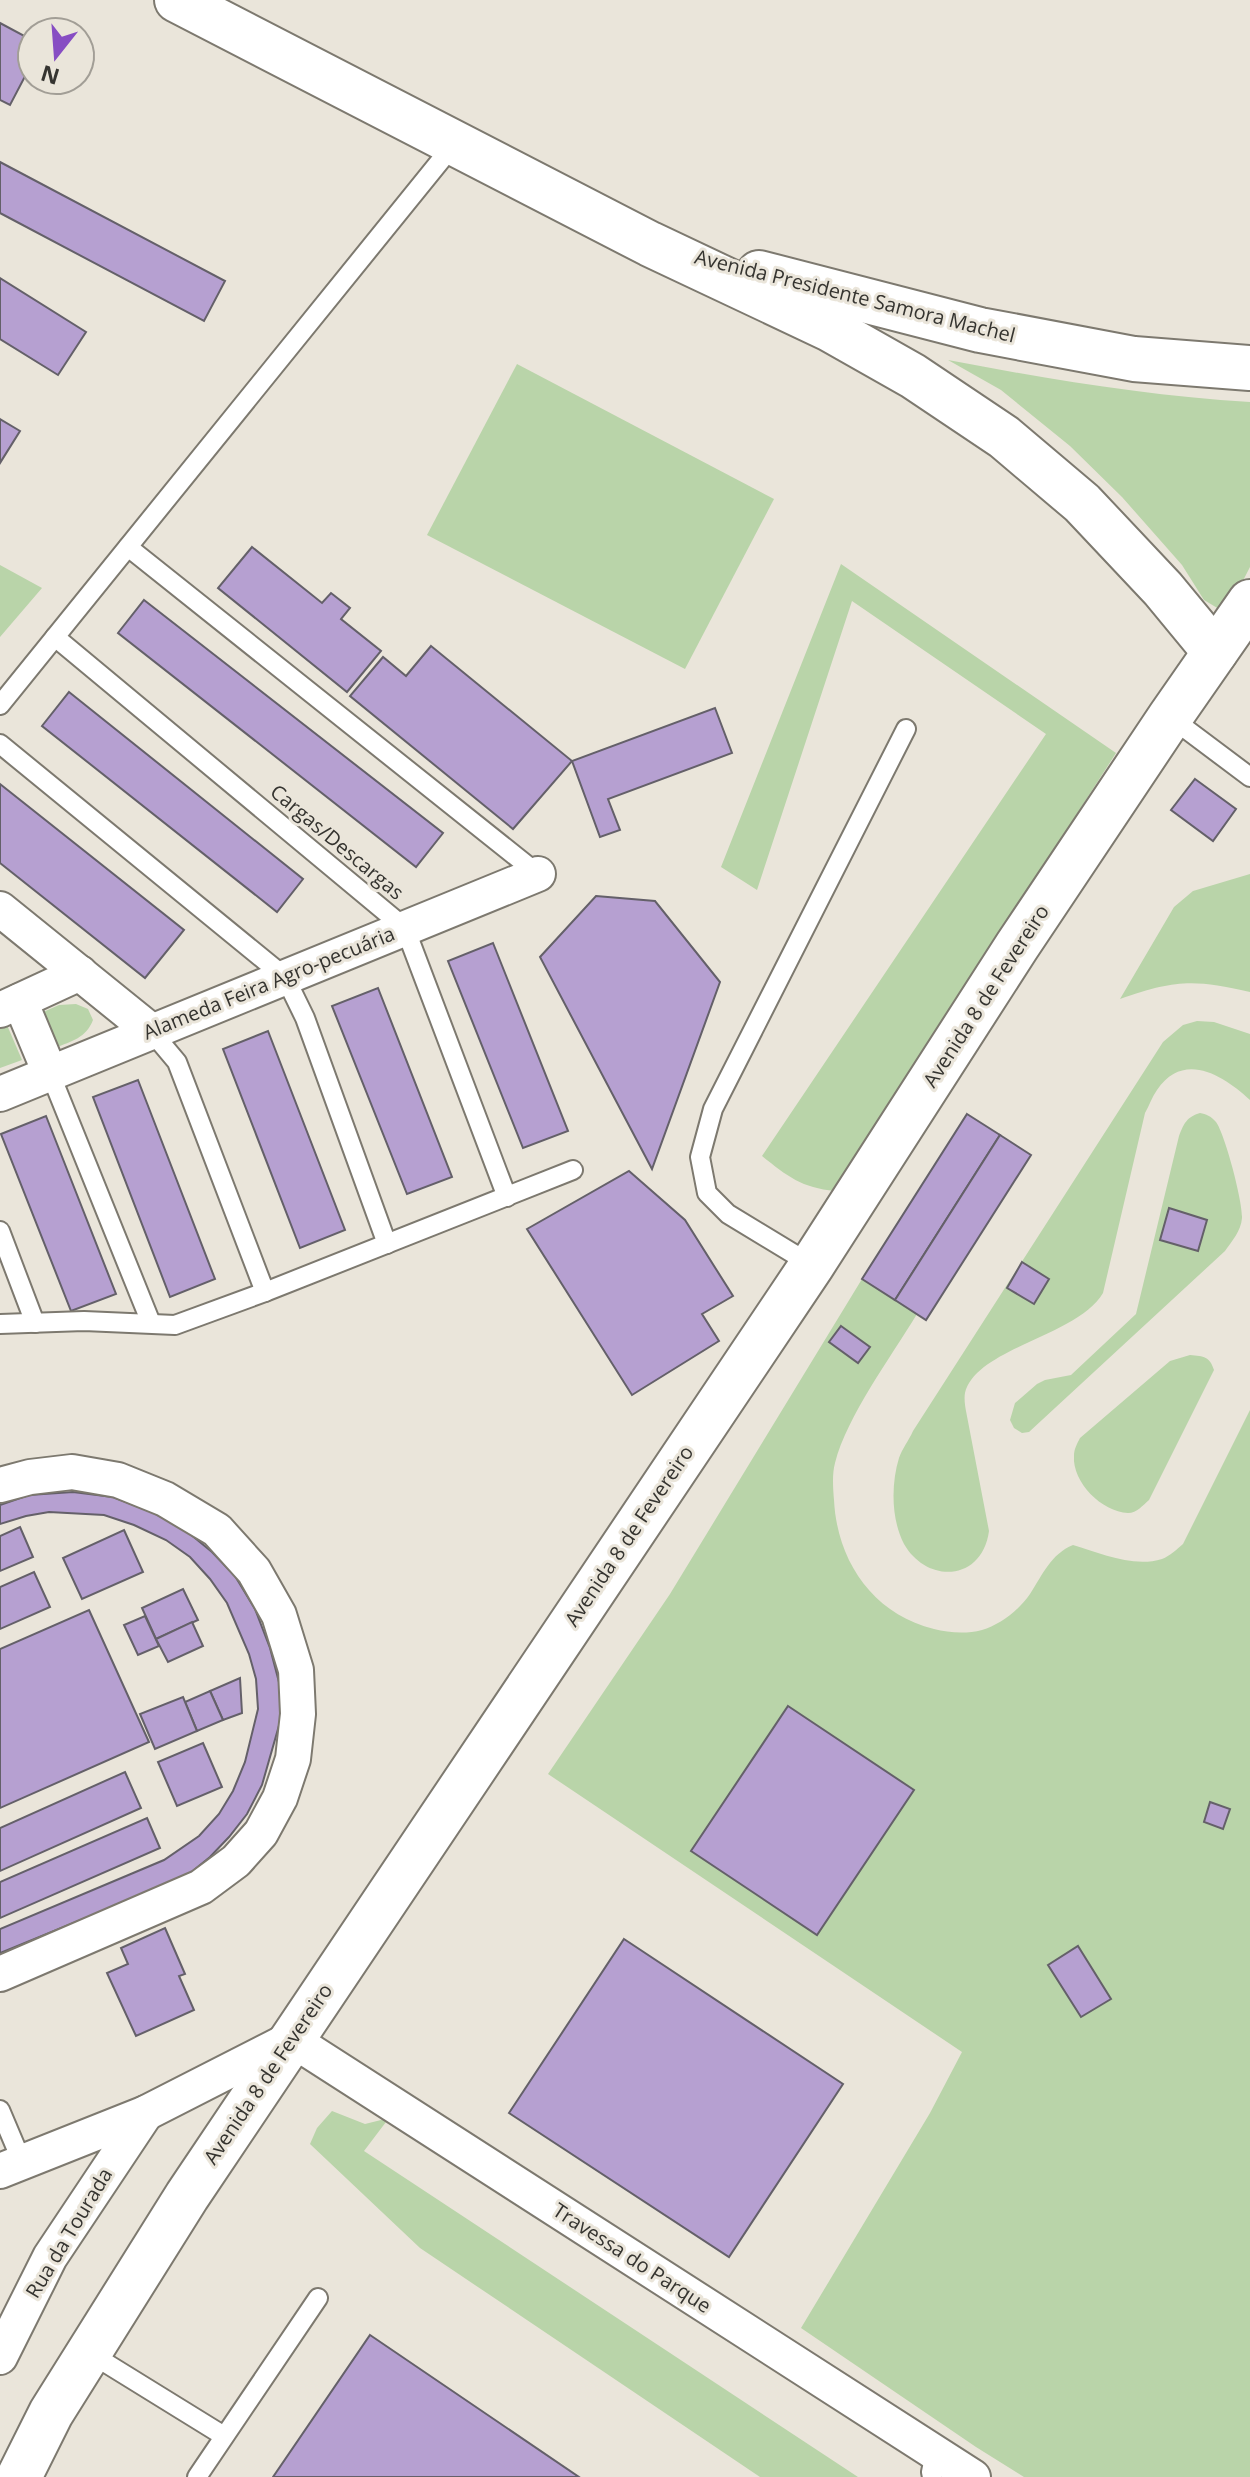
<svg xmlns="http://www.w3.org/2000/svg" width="1250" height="2477" viewBox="0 0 1250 2477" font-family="'Open Sans',sans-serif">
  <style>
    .green { fill: #b9d4a9 }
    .building { fill: #b6a0d1; stroke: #646069; stroke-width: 2 }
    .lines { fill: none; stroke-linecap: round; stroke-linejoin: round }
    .lane-casing { stroke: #7d796f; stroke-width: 22 }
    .street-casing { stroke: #7d796f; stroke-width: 38 }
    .secondary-casing { stroke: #7d796f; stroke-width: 48 }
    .primary-casing { stroke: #7d796f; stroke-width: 48 }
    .lane { stroke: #fff; stroke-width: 18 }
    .street { stroke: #fff; stroke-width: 34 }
    .secondary { stroke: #fff; stroke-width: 44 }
    .primary { stroke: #fff; stroke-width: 44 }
    .labels { text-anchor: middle; stroke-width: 6; stroke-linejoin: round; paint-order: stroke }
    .street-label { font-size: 20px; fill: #353430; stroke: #eae5da }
  </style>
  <rect width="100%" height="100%" fill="#eae5da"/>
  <g class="green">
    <path d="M948,360C1047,379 1148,396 1250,402V567L1232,602L1219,609L1204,600L1182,565L1122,497L1070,446L1001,390Z"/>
    <polygon points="517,364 774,499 685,669 427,535"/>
    <path d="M841,564L1116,753L835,1191C802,1188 787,1176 762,1156L1046,734L852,601L757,890L721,867Z"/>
    <polygon points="0,565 42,588 0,637"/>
    <path d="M1250,874V992C1193,979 1175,980 1120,999L1174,907L1193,891Z"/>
    <path d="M76,1004L88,1009L93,1020C86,1038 72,1041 55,1048L41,1013L59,1005Z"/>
    <path d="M1197,1021L1214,1022L1250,1034V1100C1224,1076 1184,1050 1157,1090C1152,1097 1149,1106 1145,1113L1103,1293C1078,1336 976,1348 965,1393C964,1398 965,1406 966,1411L989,1531C982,1582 927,1584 904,1544C891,1519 891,1484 899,1458C902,1449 909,1440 913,1431L1163,1042L1183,1025Z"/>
    <polygon points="7,1025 22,1060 0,1068 0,1028"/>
    <path d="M1200,1113C1206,1114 1211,1116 1216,1122C1225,1134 1243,1202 1242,1218C1241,1231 1232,1241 1225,1251L1029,1432L1022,1433L1014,1428L1010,1420L1015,1403L1037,1384L1045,1380L1071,1375L1136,1314L1179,1136C1184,1123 1187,1117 1200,1113Z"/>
    <path d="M862,1279L917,1314C891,1357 847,1416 835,1463C832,1474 833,1488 834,1500C837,1561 873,1614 934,1629C949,1633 967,1634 982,1630C1000,1625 1020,1609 1030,1594C1043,1574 1051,1554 1073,1545C1100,1553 1133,1568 1162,1559C1170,1556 1177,1549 1183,1544L1250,1410V2477H1024L976,2447L801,2328L930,2113L962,2052L548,1774L670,1594Z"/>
    <path d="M1190,1355C1204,1356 1210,1357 1214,1370L1149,1500C1143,1505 1137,1513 1128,1513C1102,1512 1072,1482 1074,1456C1074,1449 1077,1444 1080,1438L1170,1361Z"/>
    <polygon points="332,2111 365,2124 389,2118 364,2151 858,2477 760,2477 420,2248 310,2144 317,2128"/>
  </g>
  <g class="building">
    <polygon points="0,23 32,40 32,63 10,105 0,100"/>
    <polygon points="0,162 225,281 204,321 0,213"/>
    <polygon points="0,278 86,332 58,375 0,339"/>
    <polygon points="0,419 20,431 0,463"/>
    <polygon points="252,547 322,603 331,593 350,608 341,619 381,651 347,692 218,588"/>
    <polygon points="144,600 443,833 416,867 118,633"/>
    <polygon points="431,646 572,761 513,829 350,696 383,657 406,676"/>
    <polygon points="69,692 303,879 277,912 42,726"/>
    <polygon points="715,708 732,753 608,799 620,830 600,837 572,761"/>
    <polygon points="1195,779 1236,809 1213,841 1171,810"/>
    <polygon points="0,784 184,930 145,978 0,863"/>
    <polygon points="596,896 655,901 720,982 652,1169 540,957"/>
    <polygon points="493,943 568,1131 523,1148 448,961"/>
    <polygon points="378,988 452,1177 407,1194 332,1006"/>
    <polygon points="268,1031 345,1230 300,1248 223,1049"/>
    <polygon points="138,1080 215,1279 170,1297 93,1097"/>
    <polygon points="967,1114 1000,1135 895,1300 862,1279"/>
    <polygon points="46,1116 116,1294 71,1311 1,1134"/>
    <polygon points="1000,1135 1031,1155 926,1320 895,1300"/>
    <polygon points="629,1171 685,1220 733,1296 702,1314 719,1341 632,1395 527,1229"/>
    <polygon points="1169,1208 1207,1220 1198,1251 1160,1240"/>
    <polygon points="1022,1262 1049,1279 1034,1304 1007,1288"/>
    <polygon points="841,1326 870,1347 858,1363 829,1342"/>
    <polygon points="73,1492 113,1497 152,1512 184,1529 212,1552 235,1576 255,1609 270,1648 280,1686 280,1722 262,1785 247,1814 229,1837 210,1857 189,1874 159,1888 0,1953 0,1929 164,1860 199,1836 219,1814 233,1791 245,1762 258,1709 256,1679 249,1654 227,1603 210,1579 190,1557 166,1540 134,1525 104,1515 49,1512 26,1516 0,1524 0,1505 29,1495"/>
    <polygon points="20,1527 33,1557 0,1571 0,1536"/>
    <polygon points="124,1530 143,1572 82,1599 63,1558"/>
    <polygon points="34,1572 50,1607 0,1629 0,1587"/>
    <polygon points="183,1589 198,1620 156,1639 142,1608"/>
    <polygon points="89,1610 149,1742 0,1808 0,1649"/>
    <polygon points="145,1616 159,1646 138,1655 124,1625"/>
    <polygon points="192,1622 203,1646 168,1662 156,1639"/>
    <polygon points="240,1678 242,1713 223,1720 210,1691"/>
    <polygon points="210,1691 223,1720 197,1731 185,1702"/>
    <polygon points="183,1697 197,1731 155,1749 140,1714"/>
    <polygon points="788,1706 914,1790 817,1935 691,1851"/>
    <polygon points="203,1743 222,1787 177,1806 158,1762"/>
    <polygon points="125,1772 141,1808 0,1871 0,1828"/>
    <polygon points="1210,1802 1230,1809 1223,1829 1204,1822"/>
    <polygon points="147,1818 160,1848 0,1918 0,1882"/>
    <polygon points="165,1928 185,1974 179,1976 194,2010 136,2036 107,1973 128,1964 121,1948"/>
    <polygon points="624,1939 843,2084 729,2257 509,2113"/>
    <polygon points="1078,1946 1111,1999 1081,2017 1048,1965"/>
    <polygon points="370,2335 579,2477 273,2477"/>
  </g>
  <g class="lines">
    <g class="lane-casing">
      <g id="lane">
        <polyline points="128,547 538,874"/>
        <polyline points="55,637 405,928 507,1197"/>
        <polyline points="0,705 454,144"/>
        <polyline points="1170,717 1250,777"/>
        <polyline points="0,744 285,977 305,1018 387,1244"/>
        <polyline points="151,1031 177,1062 265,1292"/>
        <polyline points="50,1073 151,1323"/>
        <polyline points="0,1231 35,1323"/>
        <polyline points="812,1265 728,1214 707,1193 700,1157 713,1109 906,729"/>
        <polyline points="0,1324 84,1321 175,1325 265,1292 573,1170"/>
        <polyline points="0,2110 22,2162"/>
        <polyline points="88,2352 224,2436"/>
        <polyline points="197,2477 318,2298"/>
        <polyline points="932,2477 931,2472 935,2452"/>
      </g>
    </g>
    <g class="street-casing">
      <g id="street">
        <polyline points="0,909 151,1031"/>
        <polyline points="20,1001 50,1073"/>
        <polyline points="0,1010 80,973"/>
        <polyline points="0,1094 538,874"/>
        <polyline points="0,1485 30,1477 72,1472 118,1480 165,1499 217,1530 254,1571 279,1615 296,1670 298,1714 293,1759 280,1798 261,1833 236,1861 201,1887 0,1974"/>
        <polyline points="0,2171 146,2113 291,2039 973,2477"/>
        <polyline points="0,2357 50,2257 146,2113"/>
      </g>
    </g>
    <g class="secondary-casing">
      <g id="secondary">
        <polyline points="177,0 650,244 830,329 913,376 1004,437 1082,503 1163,589 1215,652"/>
        <polyline points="759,273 980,330 1134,359 1250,368"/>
      </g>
    </g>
    <g class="primary-casing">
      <polyline id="primary" points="19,2477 51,2413 187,2196 812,1265 1017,946 1170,717 1250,602"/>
    </g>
    <use href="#lane" class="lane"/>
    <use href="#street" class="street"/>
    <use href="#secondary" class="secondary"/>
    <use href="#primary" class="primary"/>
  </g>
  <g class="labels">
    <g class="street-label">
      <text transform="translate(855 296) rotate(14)" y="7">Avenida Presidente Samora Machel</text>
      <text transform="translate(337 842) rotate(40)" y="7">Cargas/Descargas</text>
      <text transform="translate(269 983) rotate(-22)" y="7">Alameda Feira Agro-pecuária</text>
      <text transform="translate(986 996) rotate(-57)" y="7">Avenida 8 de Fevereiro</text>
      <text transform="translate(629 1536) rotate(-56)" y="7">Avenida 8 de Fevereiro</text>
      <text transform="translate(268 2074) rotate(-56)" y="7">Avenida 8 de Fevereiro</text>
      <text transform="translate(69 2233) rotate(-59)" y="7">Rua da Tourada</text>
      <text transform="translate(632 2258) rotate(33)" y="7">Travessa do Parque</text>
    </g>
  </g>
  <g transform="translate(56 56) rotate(197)"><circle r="38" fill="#eae5da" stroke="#a29e96" stroke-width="2"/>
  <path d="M0-6L14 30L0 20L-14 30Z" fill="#874dc3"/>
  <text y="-12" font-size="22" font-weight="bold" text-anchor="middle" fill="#353430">N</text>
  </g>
</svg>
